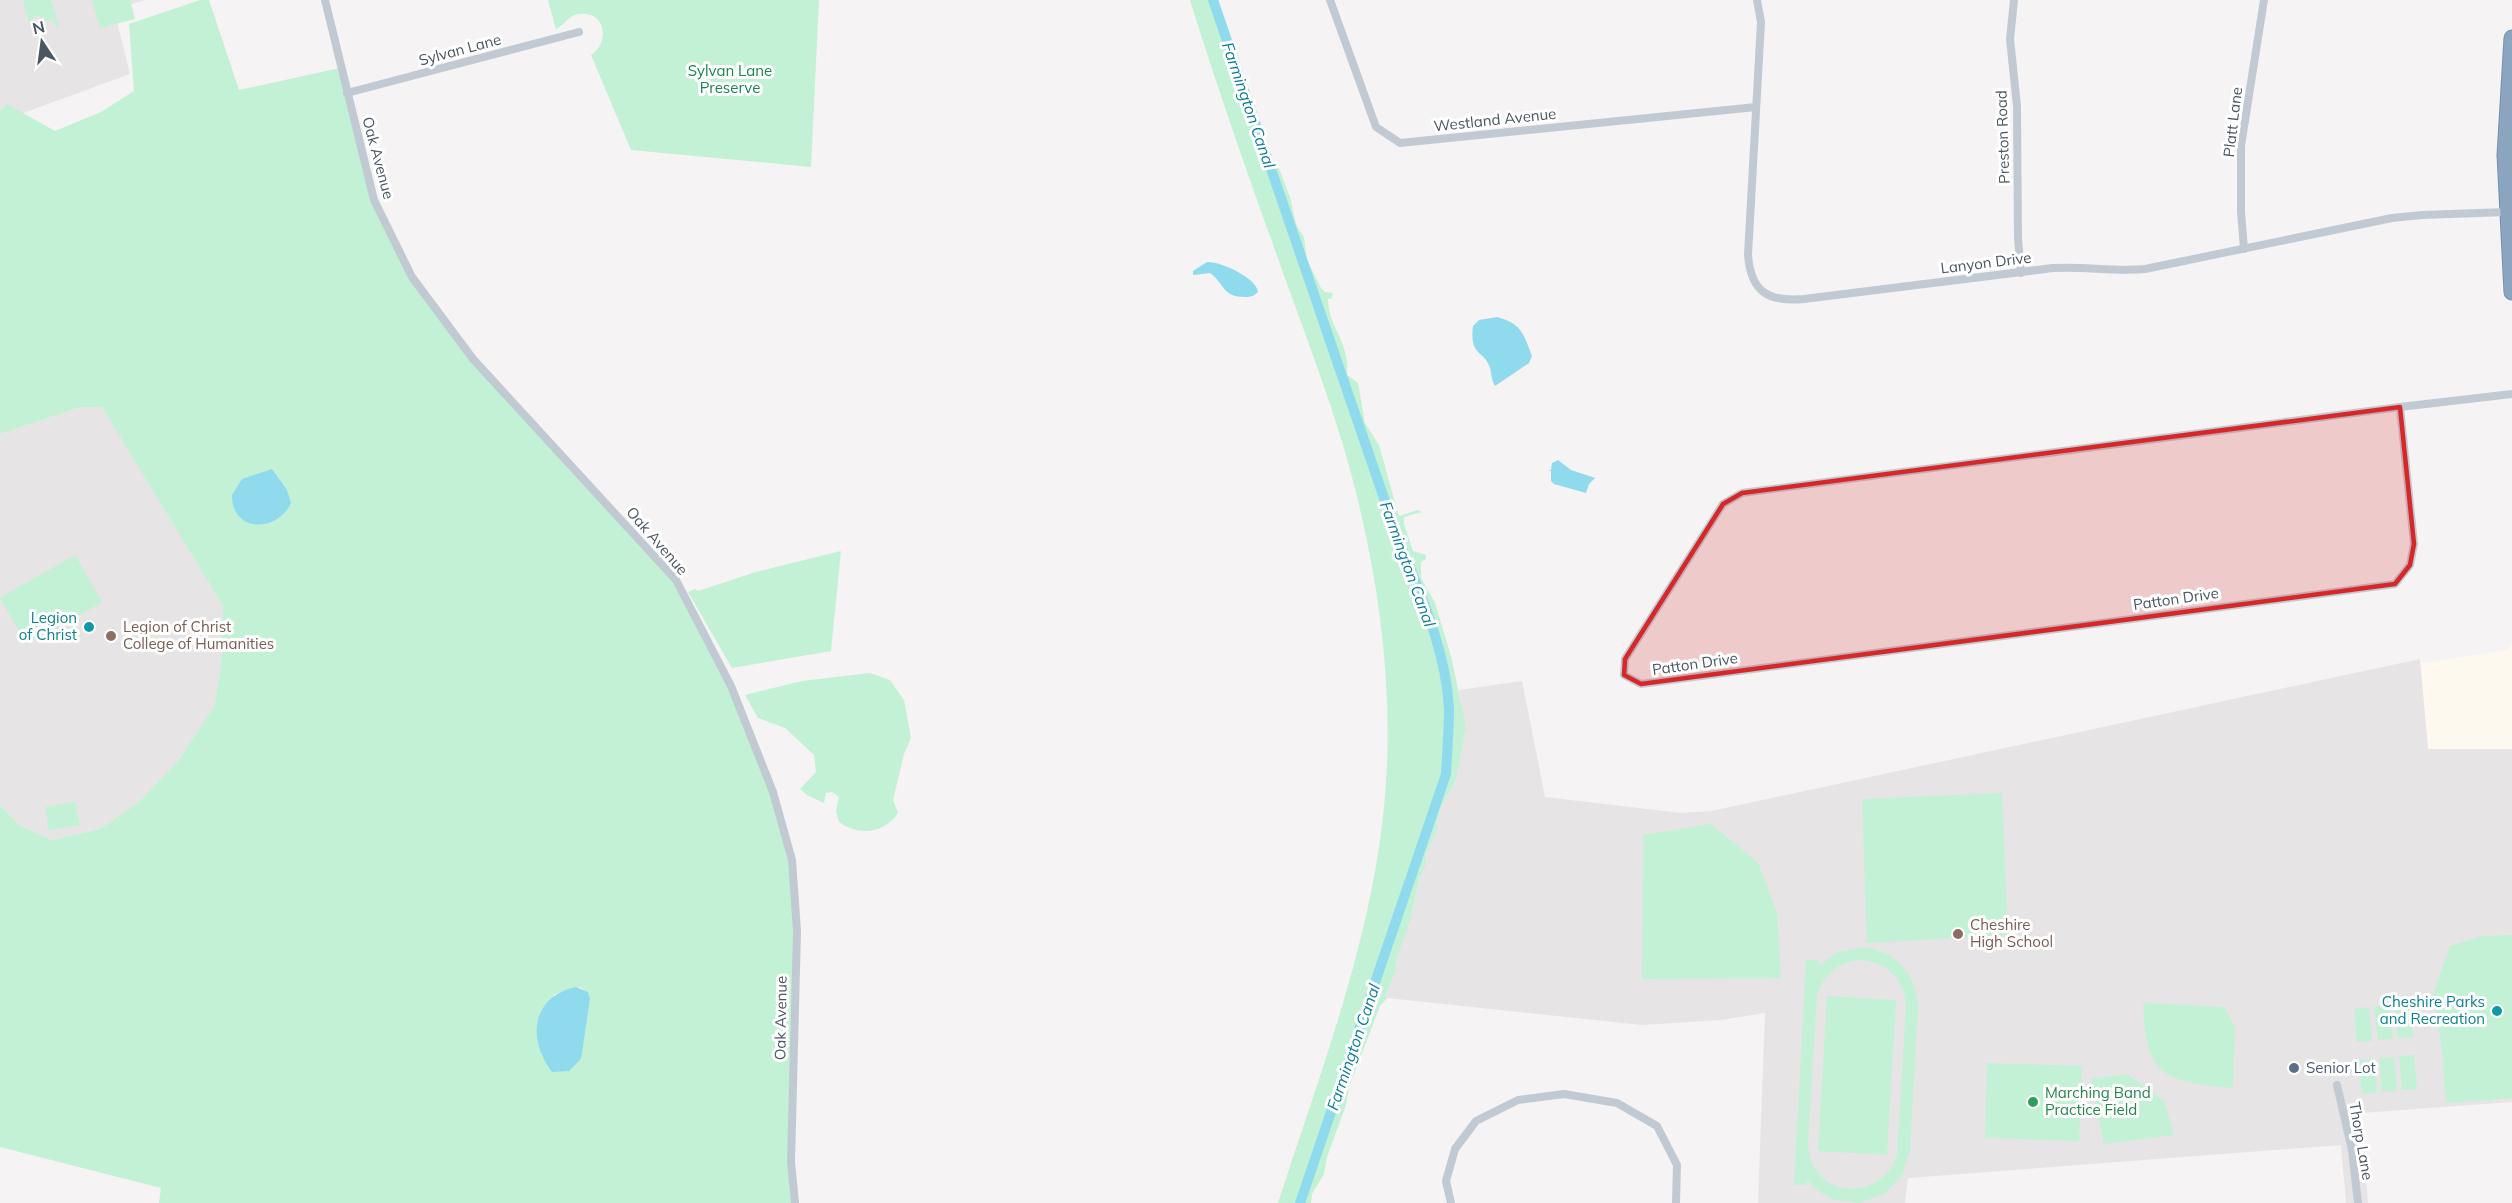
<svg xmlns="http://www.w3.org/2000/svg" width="2512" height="1203" viewBox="0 0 2512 1203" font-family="Mulish,sans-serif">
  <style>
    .commercial { fill: #fdf9ef }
    .education { fill: #e6e4e5 }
    .green { fill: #c3f1d5; fill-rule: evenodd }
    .water { fill: #90daee }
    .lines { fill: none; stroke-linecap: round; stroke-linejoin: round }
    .canal { stroke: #90daee; stroke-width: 10 }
    .highway-casing { stroke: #7690ad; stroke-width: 17 }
    .street { stroke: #c1cad2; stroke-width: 8 }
    .highway { stroke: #8ba5c1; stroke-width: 15 }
    .marked { fill: #d62828; fill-opacity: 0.2; stroke: #d62828; stroke-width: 4.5; stroke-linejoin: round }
    .culture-dot { fill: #0f9aa8; stroke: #fff; stroke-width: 2 }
    .education-dot { fill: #8d6e63; stroke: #fff; stroke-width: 2 }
    .service-dot { fill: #5c6f8a; stroke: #fff; stroke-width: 2 }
    .leisure-dot { fill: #2e9e5b; stroke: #fff; stroke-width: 2 }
    .labels { text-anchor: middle; stroke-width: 6; stroke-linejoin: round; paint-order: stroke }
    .street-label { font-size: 15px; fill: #4a5661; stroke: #fff }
    .park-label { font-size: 15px; fill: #17864f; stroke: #fff }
    .culture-label { font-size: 15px; fill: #0d838f; stroke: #fff; text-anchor: end }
    .education-label { font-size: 15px; fill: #785e54; stroke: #fff; text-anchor: start }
    .service-label { font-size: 15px; fill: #4e5e75; stroke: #fff; text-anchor: start }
    .leisure-label { font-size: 15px; fill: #27864d; stroke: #fff; text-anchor: start }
    .water-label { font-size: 16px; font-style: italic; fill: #0c7c9b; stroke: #fff }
  </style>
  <rect width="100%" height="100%" fill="#f5f3f3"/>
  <polygon class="commercial" points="2512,644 2512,749 2428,749 2420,659 2423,663 2507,650"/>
  <g class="education">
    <polygon points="0,0 145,0 114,10 130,74 15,116 0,287"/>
    <polygon points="102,406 223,606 221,666 214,706 178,761 139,802 100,829 52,840 19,825 0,805 0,434 81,407"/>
    <polygon points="2420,659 2428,749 2512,749 2512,1102 2361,1113 2368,1203 2346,1203 2341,1145 1908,1178 1905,1203 1758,1203 1765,1013 1721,1020 1642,1025 1387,998 1386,994 1397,966 1397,957 1403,937 1410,921 1426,853 1437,826 1440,809 1456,780 1465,731 1459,690 1522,681 1545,797 1681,813 1711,811"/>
  </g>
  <g class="green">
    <polygon points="23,0 51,0 59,26 56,27 53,19 46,21 39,15 34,17 30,25"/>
    <polygon points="92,0 130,0 135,19 100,28"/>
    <path d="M200,0H209L239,90L340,68L374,200L412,277L473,359L676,580L731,686L773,791L792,860L797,931L791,1162L795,1203H159L161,1188L0,1147V805L19,825L52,840L100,829L139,802L178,761L214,706L221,666L223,606L102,407H81L0,434V111L7,104L55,131L101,112L134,91L129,24ZM576,987L582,988L590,1000L582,1054L553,995Z"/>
    <path d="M548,0H819L811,167L631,150L591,55C611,42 605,10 579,14C568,15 565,25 556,29Z"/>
    <path d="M1190,0H1216L1228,34L1237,52L1265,149L1278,166L1290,197L1296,224L1304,238L1307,260L1321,288L1325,292L1333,293L1332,298L1328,299C1328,321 1342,335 1346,356C1348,363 1347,369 1347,375L1358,383L1365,423L1379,445L1398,513L1400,516L1417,510L1422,512L1404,517V524L1413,551L1426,555V559L1421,562V578L1435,603L1451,656L1466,727L1456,780L1440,809L1436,832L1426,853L1425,866L1420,877L1410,921L1397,957L1396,970L1386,994L1387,998L1380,1006L1349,1087L1346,1105L1327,1157L1324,1174L1312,1194L1311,1203H1278C1319,1076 1368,950 1383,817C1397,692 1378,564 1343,445C1325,385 1302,326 1281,267C1249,178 1218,90 1190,0Z"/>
    <polygon points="841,551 831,651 732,668 688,592 695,589 698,591 756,572"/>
    <polygon points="75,555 102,602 27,645 0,598"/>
    <path d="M870,673L890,680L904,700L911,738L904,754L893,800L898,813C884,834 859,836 839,822L836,811L839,797L832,792L826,793L824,803L807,795L800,789L816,772L814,755L785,728L758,718L745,695L802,681Z"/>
    <polygon points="2002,793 2008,935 1867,943 1862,799"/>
    <polygon points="75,802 80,825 49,830 45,807"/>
    <polygon points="1711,824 1758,863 1777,913 1781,978 1642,979 1643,835"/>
    <polygon points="2512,935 2512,1098 2446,1103 2442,1049 2433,994 2450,946 2484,936"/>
    <path d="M1865,947C1897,952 1917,975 1918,1008L1910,1150L1902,1175L1884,1194L1859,1203L1832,1199L1817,1190L1807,1180L1806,1185H1794L1806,960H1818L1819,966L1838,952ZM1856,960C1884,959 1905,978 1906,1006L1897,1155C1881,1203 1811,1200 1808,1144L1817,995C1823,976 1836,964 1856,960Z"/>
    <polygon points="1827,996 1896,1000 1887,1155 1818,1151"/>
    <path d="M2143,1003L2224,1007L2235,1027L2233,1088C2197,1084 2155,1085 2147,1041C2144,1029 2144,1016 2143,1003Z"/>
    <polygon points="2410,1003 2413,1037 2398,1038 2395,1005"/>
    <polygon points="2389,1005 2393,1039 2378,1040 2374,1007"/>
    <polygon points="2369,1007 2372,1041 2357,1042 2354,1009"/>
    <polygon points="2414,1055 2417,1089 2402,1090 2399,1056"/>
    <polygon points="2394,1057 2397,1091 2382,1092 2379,1058"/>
    <polygon points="2374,1059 2377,1092 2362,1094 2358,1060"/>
    <polygon points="1987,1063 2082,1066 2079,1141 1985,1138"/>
    <polygon points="2127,1074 2164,1101 2174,1135 2104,1144 2091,1079"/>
  </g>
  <g class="water">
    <path d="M1207,262C1220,261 1257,278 1258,292C1254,296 1251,297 1245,297C1222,297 1225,284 1210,273L1193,275V271Z"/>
    <path d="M1497,317C1522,324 1523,333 1532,356L1529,363L1495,386C1491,379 1492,375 1490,368C1485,350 1469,357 1473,326L1479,320Z"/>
    <polygon points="1558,460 1571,470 1595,478 1589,484 1586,493 1554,484 1551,481 1551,471 1548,470 1551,470 1552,463"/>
    <path d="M272,469L287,490L291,503C278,532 232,534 232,495L242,479Z"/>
    <path d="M576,987L588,992L590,999L582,1054L580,1060L569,1071L552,1072C527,1039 531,997 576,987Z"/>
  </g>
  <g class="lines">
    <path class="canal" d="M1213,0L1397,536C1419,591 1446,648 1449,709C1449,730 1447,752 1446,774L1300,1203"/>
    <g class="highway-casing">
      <polyline id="highway" points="2512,38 2505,155 2512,292"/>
    </g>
    <g class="street">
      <polyline points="325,0 374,200 412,277 473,359 676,580 731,686 773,792 792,860 797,931 791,1162 795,1203"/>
      <polyline points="1330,0 1376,127 1400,143 1756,107"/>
      <path d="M1757,0L1761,22L1748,255C1751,293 1769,302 1804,299L2053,268C2084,266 2114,272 2145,269L2392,218L2422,215L2507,212"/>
      <polyline points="2014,0 2010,39 2017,106 2018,239 2021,273"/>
      <polyline points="347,93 579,32"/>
      <polyline points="2244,249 2241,212 2241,146 2264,0"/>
      <polygon points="2400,407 2414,544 2410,565 2395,584 1641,684 1624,675 1625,659 1723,504 1742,493"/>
      <polyline points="2400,407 2512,394"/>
      <polyline points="2337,1085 2352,1150 2358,1203"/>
      <polyline points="1451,1203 1446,1181 1455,1149 1476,1121 1518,1100 1564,1094 1617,1103 1657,1126 1677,1165 1676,1203"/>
    </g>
    <use href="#highway" class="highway"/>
  </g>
  <path class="marked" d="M2400,407L2414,544L2410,565L2395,584L1641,684L1624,675L1625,659L1723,504L1742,493Z"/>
  <g class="culture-dot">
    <circle cx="89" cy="627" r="6"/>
    <circle cx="2497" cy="1011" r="6"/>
  </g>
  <g class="education-dot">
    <circle cx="111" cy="636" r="6"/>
    <circle cx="1958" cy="934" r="6"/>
  </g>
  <circle class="service-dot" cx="2294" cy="1068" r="6"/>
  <circle class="leisure-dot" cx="2033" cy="1102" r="6"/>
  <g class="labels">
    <g class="street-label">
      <text transform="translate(460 50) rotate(-15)" y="5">Sylvan Lane</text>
      <text transform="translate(1495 120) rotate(-6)" y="5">Westland Avenue</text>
      <text transform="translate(2233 122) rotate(-83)" y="5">Platt Lane</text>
      <text transform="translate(2003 137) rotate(-92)" y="5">Preston Road</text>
      <text transform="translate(378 158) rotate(75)" y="5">Oak Avenue</text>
      <text transform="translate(1986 263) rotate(-7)" y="5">Lanyon Drive</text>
      <text transform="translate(657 541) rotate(49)" y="5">Oak Avenue</text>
      <text transform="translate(2176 599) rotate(-8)" y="5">Patton Drive</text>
      <text transform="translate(1695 664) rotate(-8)" y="5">Patton Drive</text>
      <text transform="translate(781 1018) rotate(-89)" y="5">Oak Avenue</text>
      <text transform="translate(2361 1141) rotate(80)" y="5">Thorp Lane</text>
    </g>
    <g class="park-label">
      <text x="730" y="76">Sylvan Lane<tspan x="730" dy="17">Preserve</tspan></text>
    </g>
    <g class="culture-label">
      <text x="77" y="623">Legion<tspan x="77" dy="17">of Christ</tspan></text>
      <text x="2485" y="1007">Cheshire Parks<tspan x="2485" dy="17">and Recreation</tspan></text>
    </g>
    <g class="education-label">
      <text x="123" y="632">Legion of Christ<tspan x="123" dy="17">College of Humanities</tspan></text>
      <text x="1970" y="930">Cheshire<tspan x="1970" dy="17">High School</tspan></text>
    </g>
    <g class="service-label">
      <text x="2306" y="1073">Senior Lot</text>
    </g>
    <g class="leisure-label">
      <text x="2045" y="1098">Marching Band<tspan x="2045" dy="17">Practice Field</tspan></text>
    </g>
    <g class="water-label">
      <text transform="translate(1249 105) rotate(71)" y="6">Farmington Canal</text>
      <text transform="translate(1408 564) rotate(70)" y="6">Farmington Canal</text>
      <text transform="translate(1353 1047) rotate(-71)" y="6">Farmington Canal</text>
    </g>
  </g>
  <g transform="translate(42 42) rotate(347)" stroke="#ffffff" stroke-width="4.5" paint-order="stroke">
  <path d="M0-4.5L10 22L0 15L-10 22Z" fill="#4a5661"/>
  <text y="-9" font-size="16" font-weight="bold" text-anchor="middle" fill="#4a5661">N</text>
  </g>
</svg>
